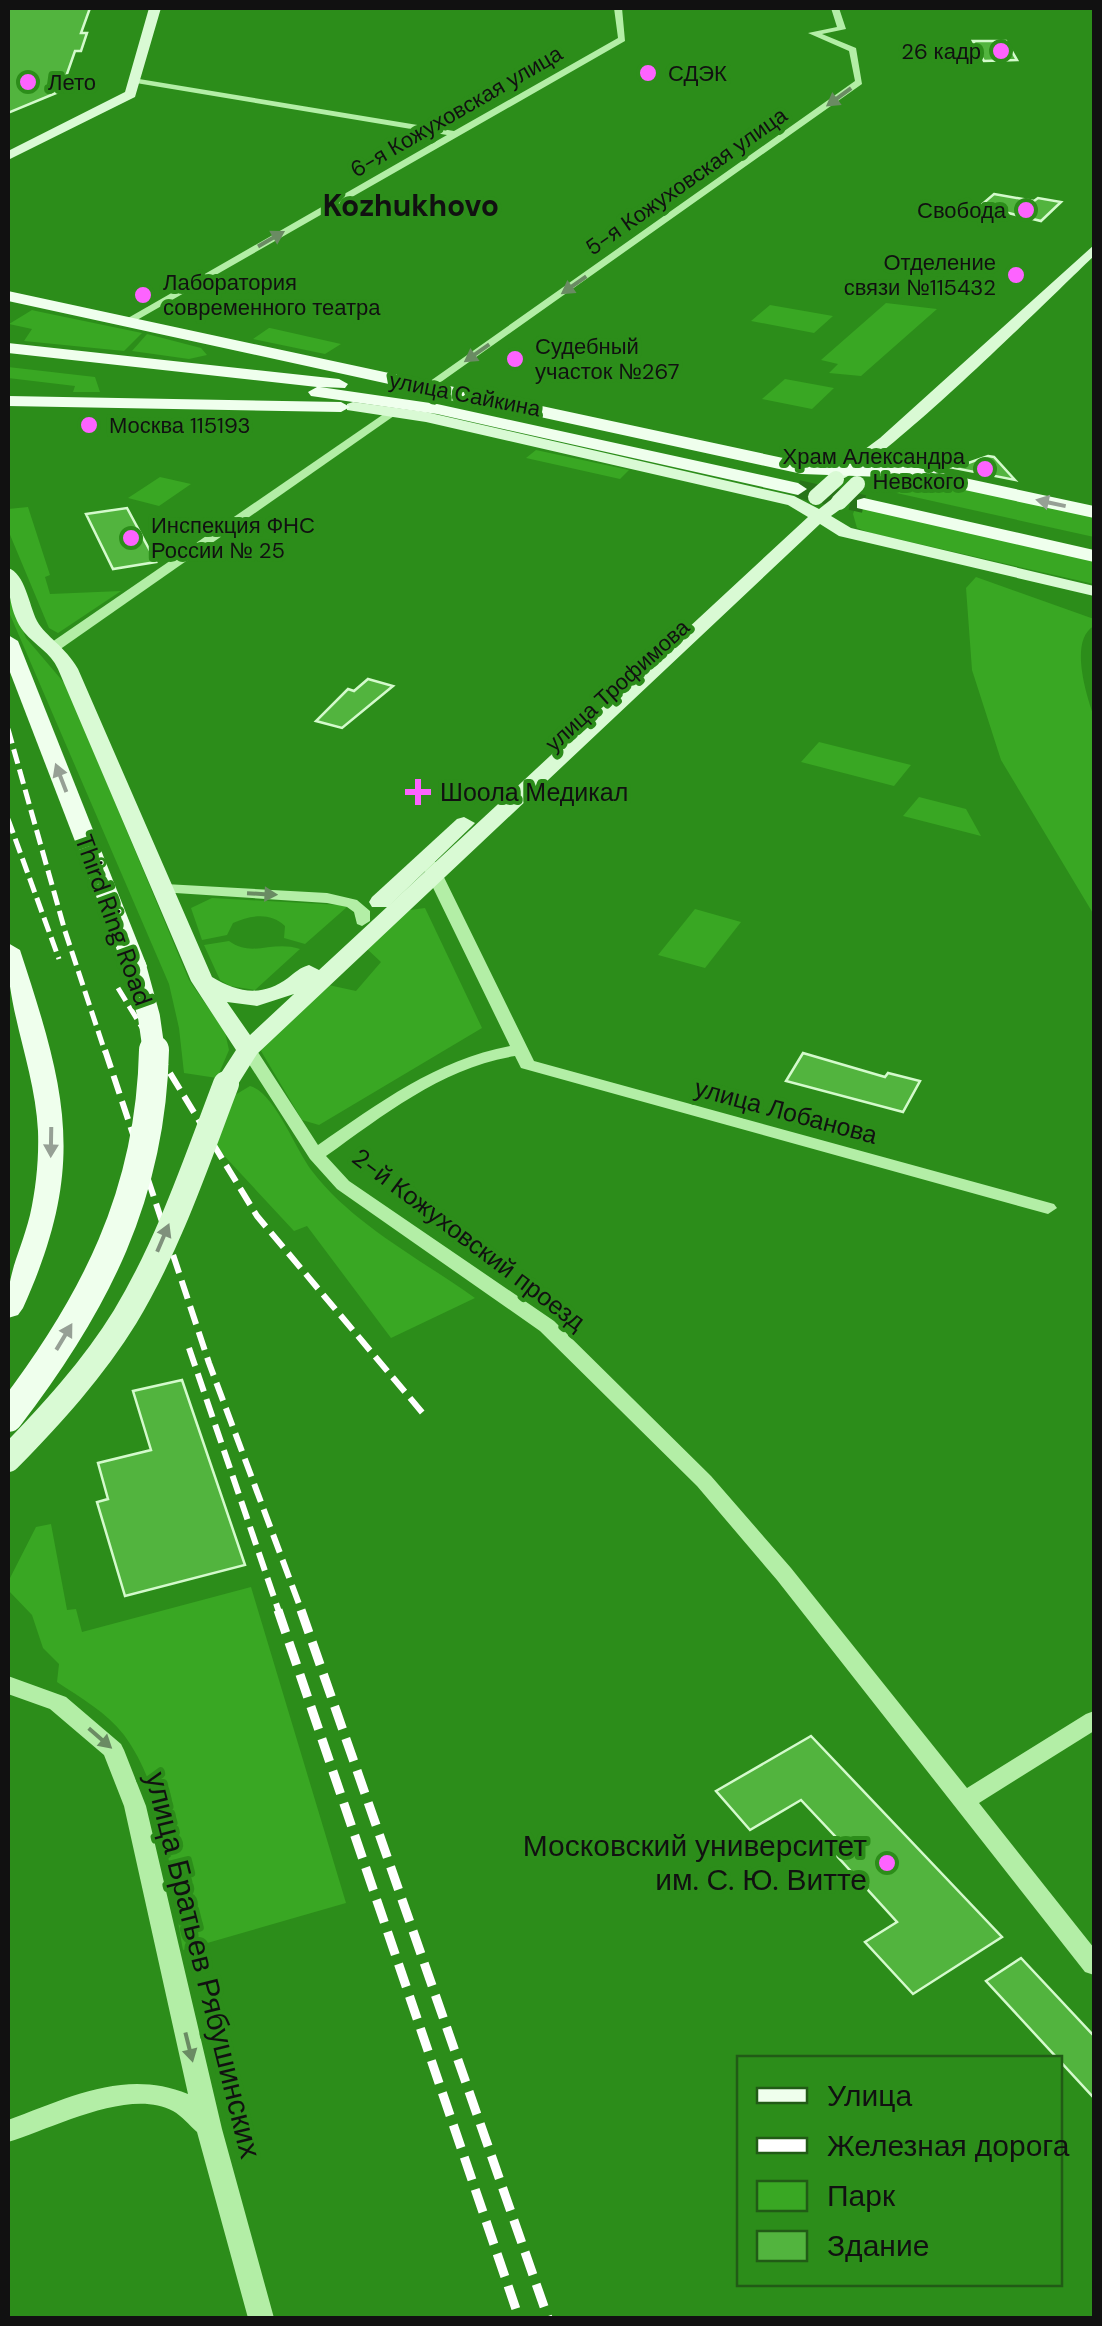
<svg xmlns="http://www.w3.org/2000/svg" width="1102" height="2326" viewBox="0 0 1102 2326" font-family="'DM Sans',sans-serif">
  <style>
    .green { fill: #39a723 }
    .building { fill: #52b43e; stroke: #d4facc; stroke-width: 2.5 }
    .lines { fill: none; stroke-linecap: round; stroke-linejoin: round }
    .primary-tunnel { stroke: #277418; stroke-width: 18; stroke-dasharray: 18 9; stroke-linecap: butt }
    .street { fill: #b3eea6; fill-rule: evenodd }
    .secondary { fill: #d9fad4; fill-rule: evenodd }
    .primary { fill: #efffed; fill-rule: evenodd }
    .rail-far2 { stroke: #fff; stroke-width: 5; stroke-dasharray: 15 6; stroke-linecap: butt }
    .rail-far1 { stroke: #fff; stroke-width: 6; stroke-dasharray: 19 8; stroke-linecap: butt }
    .rail { stroke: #fff; stroke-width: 9; stroke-dasharray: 24 10; stroke-linecap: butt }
    .secondary-bridge-far1 { stroke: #d9fad4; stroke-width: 16 }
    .secondary-bridge { stroke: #d9fad4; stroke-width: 26 }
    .primary-bridge-far1 { stroke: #efffed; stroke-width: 22 }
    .primary-bridge { stroke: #efffed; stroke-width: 30 }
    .oneway { fill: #6a8b63 }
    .oneway2 { fill: #96a095 }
    .oneway3 { fill: #7f917c }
    .poi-dot { fill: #fd63ff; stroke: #2c8d1a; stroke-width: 4 }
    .labels { text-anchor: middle; stroke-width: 8; stroke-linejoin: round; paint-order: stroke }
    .far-poi-label { font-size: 22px; fill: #111; stroke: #2c8d1a; text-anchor: start }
    .far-street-label { font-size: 22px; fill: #111; stroke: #2c8d1a }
    .poi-label { font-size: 25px; fill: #111; stroke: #2c8d1a; text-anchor: start }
    .street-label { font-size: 25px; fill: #111; stroke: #2c8d1a }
    .far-district-label { font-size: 30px; font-weight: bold; fill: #111; stroke: #2c8d1a }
    .near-poi-label { font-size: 30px; fill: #111; stroke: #2c8d1a; text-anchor: end }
    .near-street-label { font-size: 30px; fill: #111; stroke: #2c8d1a }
  </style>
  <rect width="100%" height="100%" fill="#2c8d1a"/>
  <g class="green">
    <polygon points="886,303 937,309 861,376 829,373 838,364 821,360"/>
    <polygon points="770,305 833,316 814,333 751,321"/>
    <polygon points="32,310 36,311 142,333 124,351 24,341 32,329 9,324"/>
    <polygon points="269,328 270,328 341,344 325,354 253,339"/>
    <polygon points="147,334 201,348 207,355 189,359 132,351"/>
    <polygon points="8,367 95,377 100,392 73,392 75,386 8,378"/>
    <polygon points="785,379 834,388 812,409 762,399"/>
    <polygon points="536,450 629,470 620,479 526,458"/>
    <polygon points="160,477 191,484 159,506 128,498"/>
    <polygon points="920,477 1094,515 1094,537 874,488 899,478"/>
    <polygon points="856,506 1094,561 1094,584 871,533 857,528 853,514"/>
    <polygon points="28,507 50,575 45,577 50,594 121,591 58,633 49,628 8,530 8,509"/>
    <path d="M976,577L1094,619V626C1069,640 1086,694 1094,717V915L1001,760L972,670L966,588Z"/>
    <polygon points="8,595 26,638 66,685 189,980 225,1032 229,1050 217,1078 184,1073 179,1028 169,984 8,610"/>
    <polygon points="819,742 911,765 894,786 801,762"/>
    <polygon points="919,797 966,809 981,836 903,816"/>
    <path d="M212,898L340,905L347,907L305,944L284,938L285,926C270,912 251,915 233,923L227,935L202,940L191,908Z"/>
    <polygon points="425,908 482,1028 319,1125 302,1120 261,1051 264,1044 324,984 356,991 381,962 366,948 403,911"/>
    <polygon points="695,909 741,922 705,968 658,955"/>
    <path d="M229,941C252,958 272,940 300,949L255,990L230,986L220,980L204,945Z"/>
    <path d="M250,1086C275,1093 295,1149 312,1171C352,1224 422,1260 475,1298L391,1338L307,1226L294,1231L216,1147L235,1095Z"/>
    <path d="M51,1524L67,1610L76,1609L82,1632L251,1587L346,1903L183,1950C170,1881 167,1793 124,1735C106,1712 81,1698 57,1682L59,1664L43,1648L32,1615L8,1590V1582L36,1527Z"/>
  </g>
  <g class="building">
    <polygon points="8,8 90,8 81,33 87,33 81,51 75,51 61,91 8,113"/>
    <polygon points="973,41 1006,41 1017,60 984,61"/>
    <polygon points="994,194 1034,201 1038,198 1061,202 1041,221 980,206"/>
    <polygon points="988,456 994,457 1015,480 954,468"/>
    <polygon points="127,508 156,562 113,569 86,514"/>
    <polygon points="368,679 393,686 342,728 316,721 348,689 354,691"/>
    <polygon points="803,1053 885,1077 888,1073 920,1081 903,1112 786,1081"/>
    <polygon points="182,1380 245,1565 125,1596 97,1502 108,1499 98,1463 151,1450 133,1391"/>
    <polygon points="811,1736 1002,1937 913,1994 865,1942 897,1922 837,1856 848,1850 801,1800 750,1830 716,1791"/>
    <polygon points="1021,1958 1094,2036 1094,2098 986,1981"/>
  </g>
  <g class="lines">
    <polyline class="primary-tunnel" points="798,489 864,504"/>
    <g class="street">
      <polygon points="614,8 622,8 625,41 130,324 121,322 447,135 136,83 133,78 454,131 618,38"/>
      <polygon points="831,8 839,8 846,29 822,34 856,48 862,84 431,389 480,404 480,408 415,391 415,387 425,387 426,384 855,81 849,51 808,33 837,27"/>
      <polygon points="391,409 401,411 59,650 49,650 49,644"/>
      <path d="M429,858L437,863L534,1061L1054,1204L1057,1208L1048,1214L521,1068L515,1056C442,1068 385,1114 326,1156L349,1181L554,1321L711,1476L791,1568L967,1788L1086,1714L1094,1711V1731L979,1803L1094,1948V1975L1085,1972L777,1580L697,1486L540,1331L337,1189L310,1159L240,1050L248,1045L254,1046L318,1145C379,1103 436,1060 510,1046L421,863Z"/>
      <polygon points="165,884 327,893 357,900 370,911 370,921 362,926 357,924 354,912 347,907 327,903 160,892 157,889"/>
      <path d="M8,1676L66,1697L121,1744L124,1750L146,1806L222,2129L274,2318H248L197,2132C189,2125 182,2116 173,2111C129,2087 52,2129 8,2142V2120C68,2098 125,2068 188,2094L124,1806L104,1755L50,1709L8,1694Z"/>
    </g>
    <g class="secondary">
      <polygon points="149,8 161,8 135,97 8,160 8,151 125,92"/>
      <path d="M1094,245V256C1059,289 861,487 830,483V475L880,438Z"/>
      <path d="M353,402L426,412L794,496L819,509L833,498H845V506L831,516L851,528L1094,586V596L839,536L820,524L257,1054L235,1089H217L214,1084L236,1050L191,981L58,669C50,652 36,646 24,632C10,614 8,589 8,568C25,573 29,605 37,621C46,637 65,646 78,669L212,977C238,993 262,997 288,978C296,972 299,968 309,965L319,970L808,517L788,505L426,422L347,410V404ZM294,994L250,1035L227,1002L257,1006Z"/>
      <polygon points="464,817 475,823 471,827 388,907 372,907 369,902 372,897 457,819"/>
    </g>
    <g class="primary">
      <polygon points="8,291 802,462 909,466 1094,506 1094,518 909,478 802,474 8,301"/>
      <polygon points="8,343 339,379 348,384 345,388 320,387 437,404 798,483 807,489 798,495 437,414 311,396 308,392 317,387 8,353"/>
      <polygon points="8,396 341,402 350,407 341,412 8,406"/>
      <polygon points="864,498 1094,550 1094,562 857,508 857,500"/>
      <polygon points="8,635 18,641 147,966 144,971 126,971 123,966 8,667"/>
      <path d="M8,943L20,950C67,1093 87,1166 23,1308L18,1315L8,1318C5,1275 20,1255 30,1215C36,1188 39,1159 38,1131C35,1066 4,1006 8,943Z"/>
    </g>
    <g class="rail-far2">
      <polyline points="8,729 65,931 105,1052"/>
      <polyline points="8,819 59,959"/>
      <polyline points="118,988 157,1052"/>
    </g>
    <g class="rail-far1">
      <polyline points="105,1050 209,1363 302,1612"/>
      <polyline points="156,1050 257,1216 426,1417"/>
      <polyline points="189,1348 279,1612"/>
    </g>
    <g class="rail">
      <polyline points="278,1610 519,2318"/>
      <polyline points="301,1610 548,2318"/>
    </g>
    <g class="secondary-bridge-far1">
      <polyline points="816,497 836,479"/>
      <polyline points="839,502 857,484"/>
    </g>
    <path class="secondary-bridge" d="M8,1459C51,1415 93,1369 125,1317C169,1244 196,1163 226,1084"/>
    <polyline class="primary-bridge-far1" points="135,966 149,1017 154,1052"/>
    <path class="primary-bridge" d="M8,1417C95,1304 151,1194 154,1050"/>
  </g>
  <defs><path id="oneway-solid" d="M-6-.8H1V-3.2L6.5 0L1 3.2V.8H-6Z" transform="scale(2.5)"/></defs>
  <g class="oneway">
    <use href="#oneway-solid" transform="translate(839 97) rotate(144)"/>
    <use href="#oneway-solid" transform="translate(271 239) rotate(-30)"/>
    <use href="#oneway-solid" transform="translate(574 285) rotate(145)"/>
    <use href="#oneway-solid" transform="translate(477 353) rotate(145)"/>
    <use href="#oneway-solid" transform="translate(262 894) rotate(3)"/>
    <use href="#oneway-solid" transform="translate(100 1738) rotate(41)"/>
    <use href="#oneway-solid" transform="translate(189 2047) rotate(76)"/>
  </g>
  <g class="oneway2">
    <use href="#oneway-solid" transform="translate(1051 503) rotate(-168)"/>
    <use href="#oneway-solid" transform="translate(61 778) rotate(-111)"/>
    <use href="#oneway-solid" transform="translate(51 1142) rotate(91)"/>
    <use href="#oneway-solid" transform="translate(64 1337) rotate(-59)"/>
  </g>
  <use class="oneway3" href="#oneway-solid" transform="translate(163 1238) rotate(-67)"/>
  <g class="poi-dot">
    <circle cx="1001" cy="51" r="10"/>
    <circle cx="648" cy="73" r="10"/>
    <circle cx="28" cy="82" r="10"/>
    <circle cx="1026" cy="210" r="10"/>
    <circle cx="1016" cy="275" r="10"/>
    <circle cx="143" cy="295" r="10"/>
    <circle cx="515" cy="359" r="10"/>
    <circle cx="89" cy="425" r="10"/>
    <circle cx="985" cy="469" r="10"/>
    <circle cx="131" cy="538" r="10"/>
    <path d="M413 777h10v10h10v10h-10v10h-10v-10h-10v-10h10z"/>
    <circle cx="887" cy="1863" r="10"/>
  </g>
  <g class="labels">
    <g class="far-poi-label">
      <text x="981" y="59" text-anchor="end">26 кадр</text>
      <text x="668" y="81">СДЭК</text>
      <text x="48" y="90">Лето</text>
      <text x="1006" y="218" text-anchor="end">Свобода</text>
      <text x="996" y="270" text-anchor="end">Отделение<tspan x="996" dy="25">связи №115432</tspan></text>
      <text x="163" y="290">Лаборатория<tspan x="163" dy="25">современного театра</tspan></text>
      <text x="535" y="354">Судебный<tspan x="535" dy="25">участок №267</tspan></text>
      <text x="109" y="433">Москва 115193</text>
      <text x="965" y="464" text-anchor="end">Храм Александра<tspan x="965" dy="25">Невского</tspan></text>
      <text x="151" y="533">Инспекция ФНС<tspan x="151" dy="25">России № 25</tspan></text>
    </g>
    <g class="far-street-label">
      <text transform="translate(456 111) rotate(-30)" y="8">6-я Кожуховская улица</text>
      <text transform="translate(686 181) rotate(-35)" y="8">5-я Кожуховская улица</text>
      <text transform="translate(465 394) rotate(11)" y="8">улица Сайкина</text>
      <text transform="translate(617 685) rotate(-42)" y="8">улица Трофимова</text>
    </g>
    <g class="poi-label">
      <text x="440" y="801">Шоола Медикал</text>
    </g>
    <g class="street-label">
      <text transform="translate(114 920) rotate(70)" y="9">Third Ring Road</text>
      <text transform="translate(786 1111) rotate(15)" y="9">улица Лобанова</text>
      <text transform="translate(469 1239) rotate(37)" y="9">2-й Кожуховский проезд</text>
    </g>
    <g class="far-district-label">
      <text x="411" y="216">Kozhukhovo</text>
    </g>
    <g class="near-poi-label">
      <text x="867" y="1856">Московский университет<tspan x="867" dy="34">им. С. Ю. Витте</tspan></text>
    </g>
    <g class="near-street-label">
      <text transform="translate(203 1965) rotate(76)" y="10">улица Братьев Рябушинских</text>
    </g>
  </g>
  <rect width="1102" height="2326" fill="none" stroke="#111111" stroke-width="20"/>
  <rect x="737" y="2056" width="325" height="230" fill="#2c8d1a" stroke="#215b16" stroke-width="2.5"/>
  <rect x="757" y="2088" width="50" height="15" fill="#efffed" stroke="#215b16" stroke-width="2.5"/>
  <text x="827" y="2106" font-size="30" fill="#111111">Улица</text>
  <rect x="757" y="2138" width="50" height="15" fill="#ffffff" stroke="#215b16" stroke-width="2.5"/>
  <text x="827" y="2156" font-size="30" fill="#111111">Железная дорога</text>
  <rect x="757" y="2181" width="50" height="30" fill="#39a723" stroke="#215b16" stroke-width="2.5"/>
  <text x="827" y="2206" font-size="30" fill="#111111">Парк</text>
  <rect x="757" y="2231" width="50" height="30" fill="#52b43e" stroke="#215b16" stroke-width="2.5"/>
  <text x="827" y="2256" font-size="30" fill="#111111">Здание</text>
</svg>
